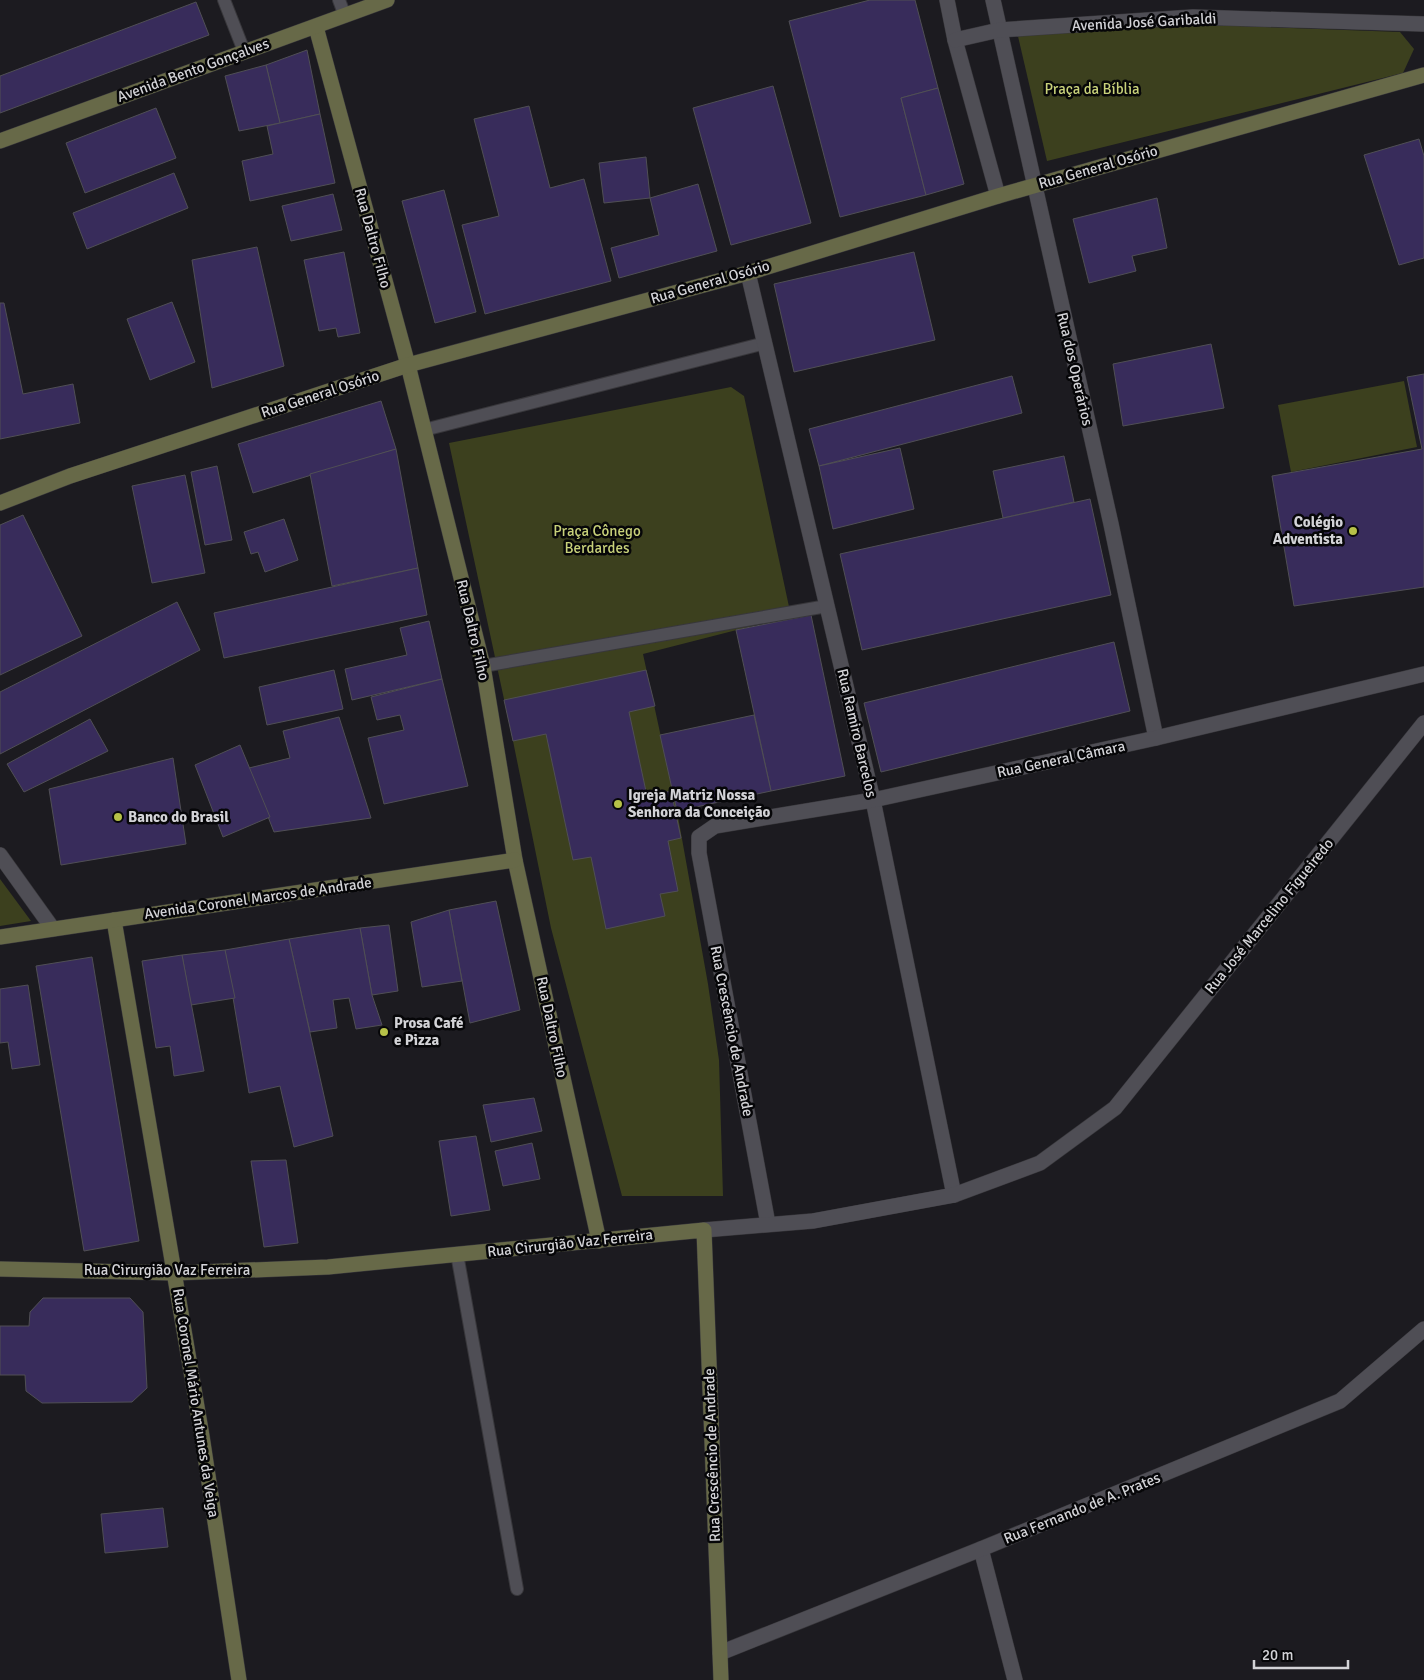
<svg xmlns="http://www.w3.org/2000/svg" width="1424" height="1680" viewBox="0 0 1424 1680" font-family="Signika,sans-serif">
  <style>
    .green { fill: #3c401e }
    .building { fill: #382c5b; stroke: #504f55 }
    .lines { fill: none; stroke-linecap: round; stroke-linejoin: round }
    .lane-casing { stroke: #38373b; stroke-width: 14 }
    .street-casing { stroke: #38373b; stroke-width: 16 }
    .secondary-casing { stroke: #38373b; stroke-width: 16 }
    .lane { stroke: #4f4e55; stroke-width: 12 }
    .street { stroke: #4f4e55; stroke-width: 15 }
    .secondary { stroke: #676948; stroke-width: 15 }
    .poi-dot { fill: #b6c148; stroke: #060608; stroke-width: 2 }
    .labels { text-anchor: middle; stroke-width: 5; stroke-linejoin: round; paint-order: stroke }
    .street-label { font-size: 15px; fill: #d3d3d7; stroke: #060608 }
    .park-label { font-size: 15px; fill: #c8d17a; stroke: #060608 }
    .poi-label { font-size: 15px; font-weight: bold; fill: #d3d3d7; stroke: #060608; text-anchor: start }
  </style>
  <rect width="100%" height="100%" fill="#1c1b20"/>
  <g class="green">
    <polygon points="1186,24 1400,32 1414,49 1403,73 1047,161 1017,32"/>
    <polygon points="1404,381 1417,447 1291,472 1278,405"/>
    <polygon points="731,387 744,396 791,616 643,654 677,811 708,984 719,1060 723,1196 622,1196 551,928 513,741 449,443"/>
    <polygon points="0,879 31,921 0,926"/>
  </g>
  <g class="building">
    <polygon points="870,0 915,0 938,88 901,98 926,195 840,217 789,21"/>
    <polygon points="196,2 209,35 0,113 0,76"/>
    <polygon points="307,50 320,114 280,123 266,65"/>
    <polygon points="266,65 280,123 239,131 225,76"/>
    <polygon points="773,86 811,223 731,245 693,108"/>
    <polygon points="938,88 964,184 926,195 901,98"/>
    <polygon points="529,106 550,188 584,179 611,281 485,314 462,225 499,216 474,119"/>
    <polygon points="156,108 176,158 85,193 66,143"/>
    <polygon points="320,114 335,183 250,201 242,161 273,154 267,126"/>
    <polygon points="1419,139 1424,156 1424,258 1399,265 1364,155"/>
    <polygon points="646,157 650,198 604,203 599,163"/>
    <polygon points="174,173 188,208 87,249 73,213"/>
    <polygon points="698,184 717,251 619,278 611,248 659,235 650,198"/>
    <polygon points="444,190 476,312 435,323 402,201"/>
    <polygon points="333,194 342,230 291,241 282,206"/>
    <polygon points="1157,198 1167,248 1132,256 1136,271 1089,283 1073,219"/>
    <polygon points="257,247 284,366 212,388 192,260"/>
    <polygon points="344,252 360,333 338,337 336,328 319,331 304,260"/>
    <polygon points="914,252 935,340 794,372 774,284"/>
    <polygon points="172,302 195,362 150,380 127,319"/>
    <polygon points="0,303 4,303 23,394 73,384 80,423 0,439"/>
    <polygon points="1211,344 1224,408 1123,426 1113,364"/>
    <polygon points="1424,374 1424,587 1294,606 1272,476 1422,449 1407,377"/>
    <polygon points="1012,376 1022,413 819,466 809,429"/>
    <polygon points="381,401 396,449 253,493 238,444"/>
    <polygon points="900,448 914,509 833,529 819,466"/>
    <polygon points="396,449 418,568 332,586 310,474"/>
    <polygon points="1064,456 1074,502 1003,518 993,471"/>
    <polygon points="217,466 232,540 205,545 191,472"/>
    <polygon points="185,475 205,573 152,583 132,486"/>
    <polygon points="1090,499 1111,595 862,650 840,554"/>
    <polygon points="23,515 82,636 0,675 0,525"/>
    <polygon points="284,519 298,560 265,572 258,552 251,554 244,532"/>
    <polygon points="418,568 427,615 224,658 214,613"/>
    <polygon points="177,602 200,650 0,754 0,692"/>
    <polygon points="811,615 845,776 771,791 736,630"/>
    <polygon points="429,621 442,679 352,700 345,669 407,655 400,628"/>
    <polygon points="1114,642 1130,711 881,772 864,703"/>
    <polygon points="334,670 343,709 267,725 259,687"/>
    <polygon points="646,670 655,706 629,712 647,796 671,791 681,838 668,841 678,891 660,894 665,916 606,929 591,857 573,860 546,734 513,741 504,700"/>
    <polygon points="442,679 468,786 384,804 368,738 404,730 400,715 377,720 371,697"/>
    <polygon points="754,715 771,791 677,811 660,735"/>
    <polygon points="339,717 371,818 274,832 249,768 290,758 283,731"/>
    <polygon points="90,719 108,751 24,792 7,764"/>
    <polygon points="240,745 270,817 223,837 195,765"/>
    <polygon points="173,758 186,844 61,865 49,789"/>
    <polygon points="496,901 520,1010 470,1023 449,910"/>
    <polygon points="449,910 462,981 422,987 411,922"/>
    <polygon points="389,925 398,991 372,995 360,928"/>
    <polygon points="360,928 372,995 382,1025 356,1029 349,998 333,1000 337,1028 310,1032 289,939"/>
    <polygon points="289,939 333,1136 294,1147 280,1086 249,1093 225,950"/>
    <polygon points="225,950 235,998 191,1005 182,955"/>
    <polygon points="182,955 204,1071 174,1076 170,1046 156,1048 142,961"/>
    <polygon points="92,957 139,1241 84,1251 36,966"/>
    <polygon points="28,985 40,1065 12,1069 8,1042 0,1043 0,989"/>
    <polygon points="534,1098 542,1131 491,1142 483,1105"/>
    <polygon points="476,1136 490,1210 451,1216 439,1141"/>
    <polygon points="532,1143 540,1179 503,1186 495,1151"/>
    <polygon points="286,1160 298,1243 264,1247 251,1161"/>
    <polygon points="43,1298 130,1298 143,1312 147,1388 132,1402 42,1403 26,1391 25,1375 0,1375 0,1326 29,1326 30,1312"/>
    <polygon points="163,1508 168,1547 105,1553 101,1514"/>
  </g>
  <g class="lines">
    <g class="lane-casing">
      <g id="lane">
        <polyline points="224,0 244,51"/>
        <polyline points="339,0 345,16"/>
        <polyline points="424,430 765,343"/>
        <polyline points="483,666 827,606"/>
        <polyline points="457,1254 517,1589"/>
      </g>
    </g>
    <g class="street-casing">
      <g id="street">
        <polyline points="947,0 955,40 998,196"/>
        <polyline points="993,0 1111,524 1156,738"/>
        <polyline points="955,40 999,30 1193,17 1424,24"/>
        <polyline points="748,273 873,800 954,1195"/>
        <polyline points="0,855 53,929"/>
        <polyline points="768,1224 699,853 699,837 715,826 873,800 1156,738 1424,674"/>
        <polyline points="704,1230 813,1221 954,1195 1040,1163 1115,1108 1424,723"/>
        <polyline points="981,1549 1015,1680"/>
        <polyline points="720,1653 981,1549 1340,1401 1424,1329"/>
      </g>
    </g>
    <g class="secondary-casing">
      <g id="secondary">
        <polyline points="316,27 408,365 483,666 515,860 599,1241"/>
        <polyline points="0,141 387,0"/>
        <polyline points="0,503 70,476 408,365 748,273 998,196 1424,75"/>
        <polyline points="114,920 202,1436 239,1680"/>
        <polyline points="0,937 515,860"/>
        <polyline points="0,1269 175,1273 328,1267 704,1230 721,1680"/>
      </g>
    </g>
    <use href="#lane" class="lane"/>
    <use href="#street" class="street"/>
    <use href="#secondary" class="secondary"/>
  </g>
  <g class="poi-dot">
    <circle cx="1353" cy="531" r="5"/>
    <circle cx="618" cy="804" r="5"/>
    <circle cx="118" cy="817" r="5"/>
    <circle cx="384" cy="1032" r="5"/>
  </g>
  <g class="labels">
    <g class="street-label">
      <text transform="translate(1144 22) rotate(-3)" y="5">Avenida José Garibaldi</text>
      <text transform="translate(193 70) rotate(-20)" y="5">Avenida Bento Gonçalves</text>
      <text transform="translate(1098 167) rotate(-16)" y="5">Rua General Osório</text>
      <text transform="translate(373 238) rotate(75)" y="5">Rua Daltro Filho</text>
      <text transform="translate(710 282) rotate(-16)" y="5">Rua General Osório</text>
      <text transform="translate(1075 369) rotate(77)" y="5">Rua dos Operários</text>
      <text transform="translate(320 394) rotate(-18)" y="5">Rua General Osório</text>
      <text transform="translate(473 630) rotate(77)" y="5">Rua Daltro Filho</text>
      <text transform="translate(857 733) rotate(77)" y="5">Rua Ramiro Barcelos</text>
      <text transform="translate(1061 759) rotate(-12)" y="5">Rua General Câmara</text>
      <text transform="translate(258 898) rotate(-8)" y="5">Avenida Coronel Marcos de Andrade</text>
      <text transform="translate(1269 916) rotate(-51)" y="5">Rua José Marcelino Figueiredo</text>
      <text transform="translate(552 1027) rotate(78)" y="5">Rua Daltro Filho</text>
      <text transform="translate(732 1031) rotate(79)" y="5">Rua Crescêncio de Andrade</text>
      <text transform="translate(570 1243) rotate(-6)" y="5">Rua Cirurgião Vaz Ferreira</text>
      <text x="167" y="1275">Rua Cirurgião Vaz Ferreira</text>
      <text transform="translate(196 1403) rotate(81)" y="5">Rua Coronel Mário Antunes da Veiga</text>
      <text transform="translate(712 1455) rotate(-92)" y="5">Rua Crescêncio de Andrade</text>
      <text transform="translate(1082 1508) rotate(-22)" y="5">Rua Fernando de A. Prates</text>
    </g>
    <g class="park-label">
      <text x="1092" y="94">Praça da Bíblia</text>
      <text x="597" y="536">Praça Cônego<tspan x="597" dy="17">Berdardes</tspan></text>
    </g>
    <g class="poi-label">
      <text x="1343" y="527" text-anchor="end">Colégio<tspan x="1343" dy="17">Adventista</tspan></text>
      <text x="628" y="800">Igreja Matriz Nossa<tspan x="628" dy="17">Senhora da Conceição</tspan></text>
      <text x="128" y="822">Banco do Brasil</text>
      <text x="394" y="1028">Prosa Café<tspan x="394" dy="17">e Pizza</tspan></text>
    </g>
  </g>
  <path d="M1254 1660v8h94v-8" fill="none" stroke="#d3d3d7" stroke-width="2.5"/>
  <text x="1262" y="1660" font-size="15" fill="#d3d3d7" stroke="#060608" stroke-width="4" paint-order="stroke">20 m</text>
</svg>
